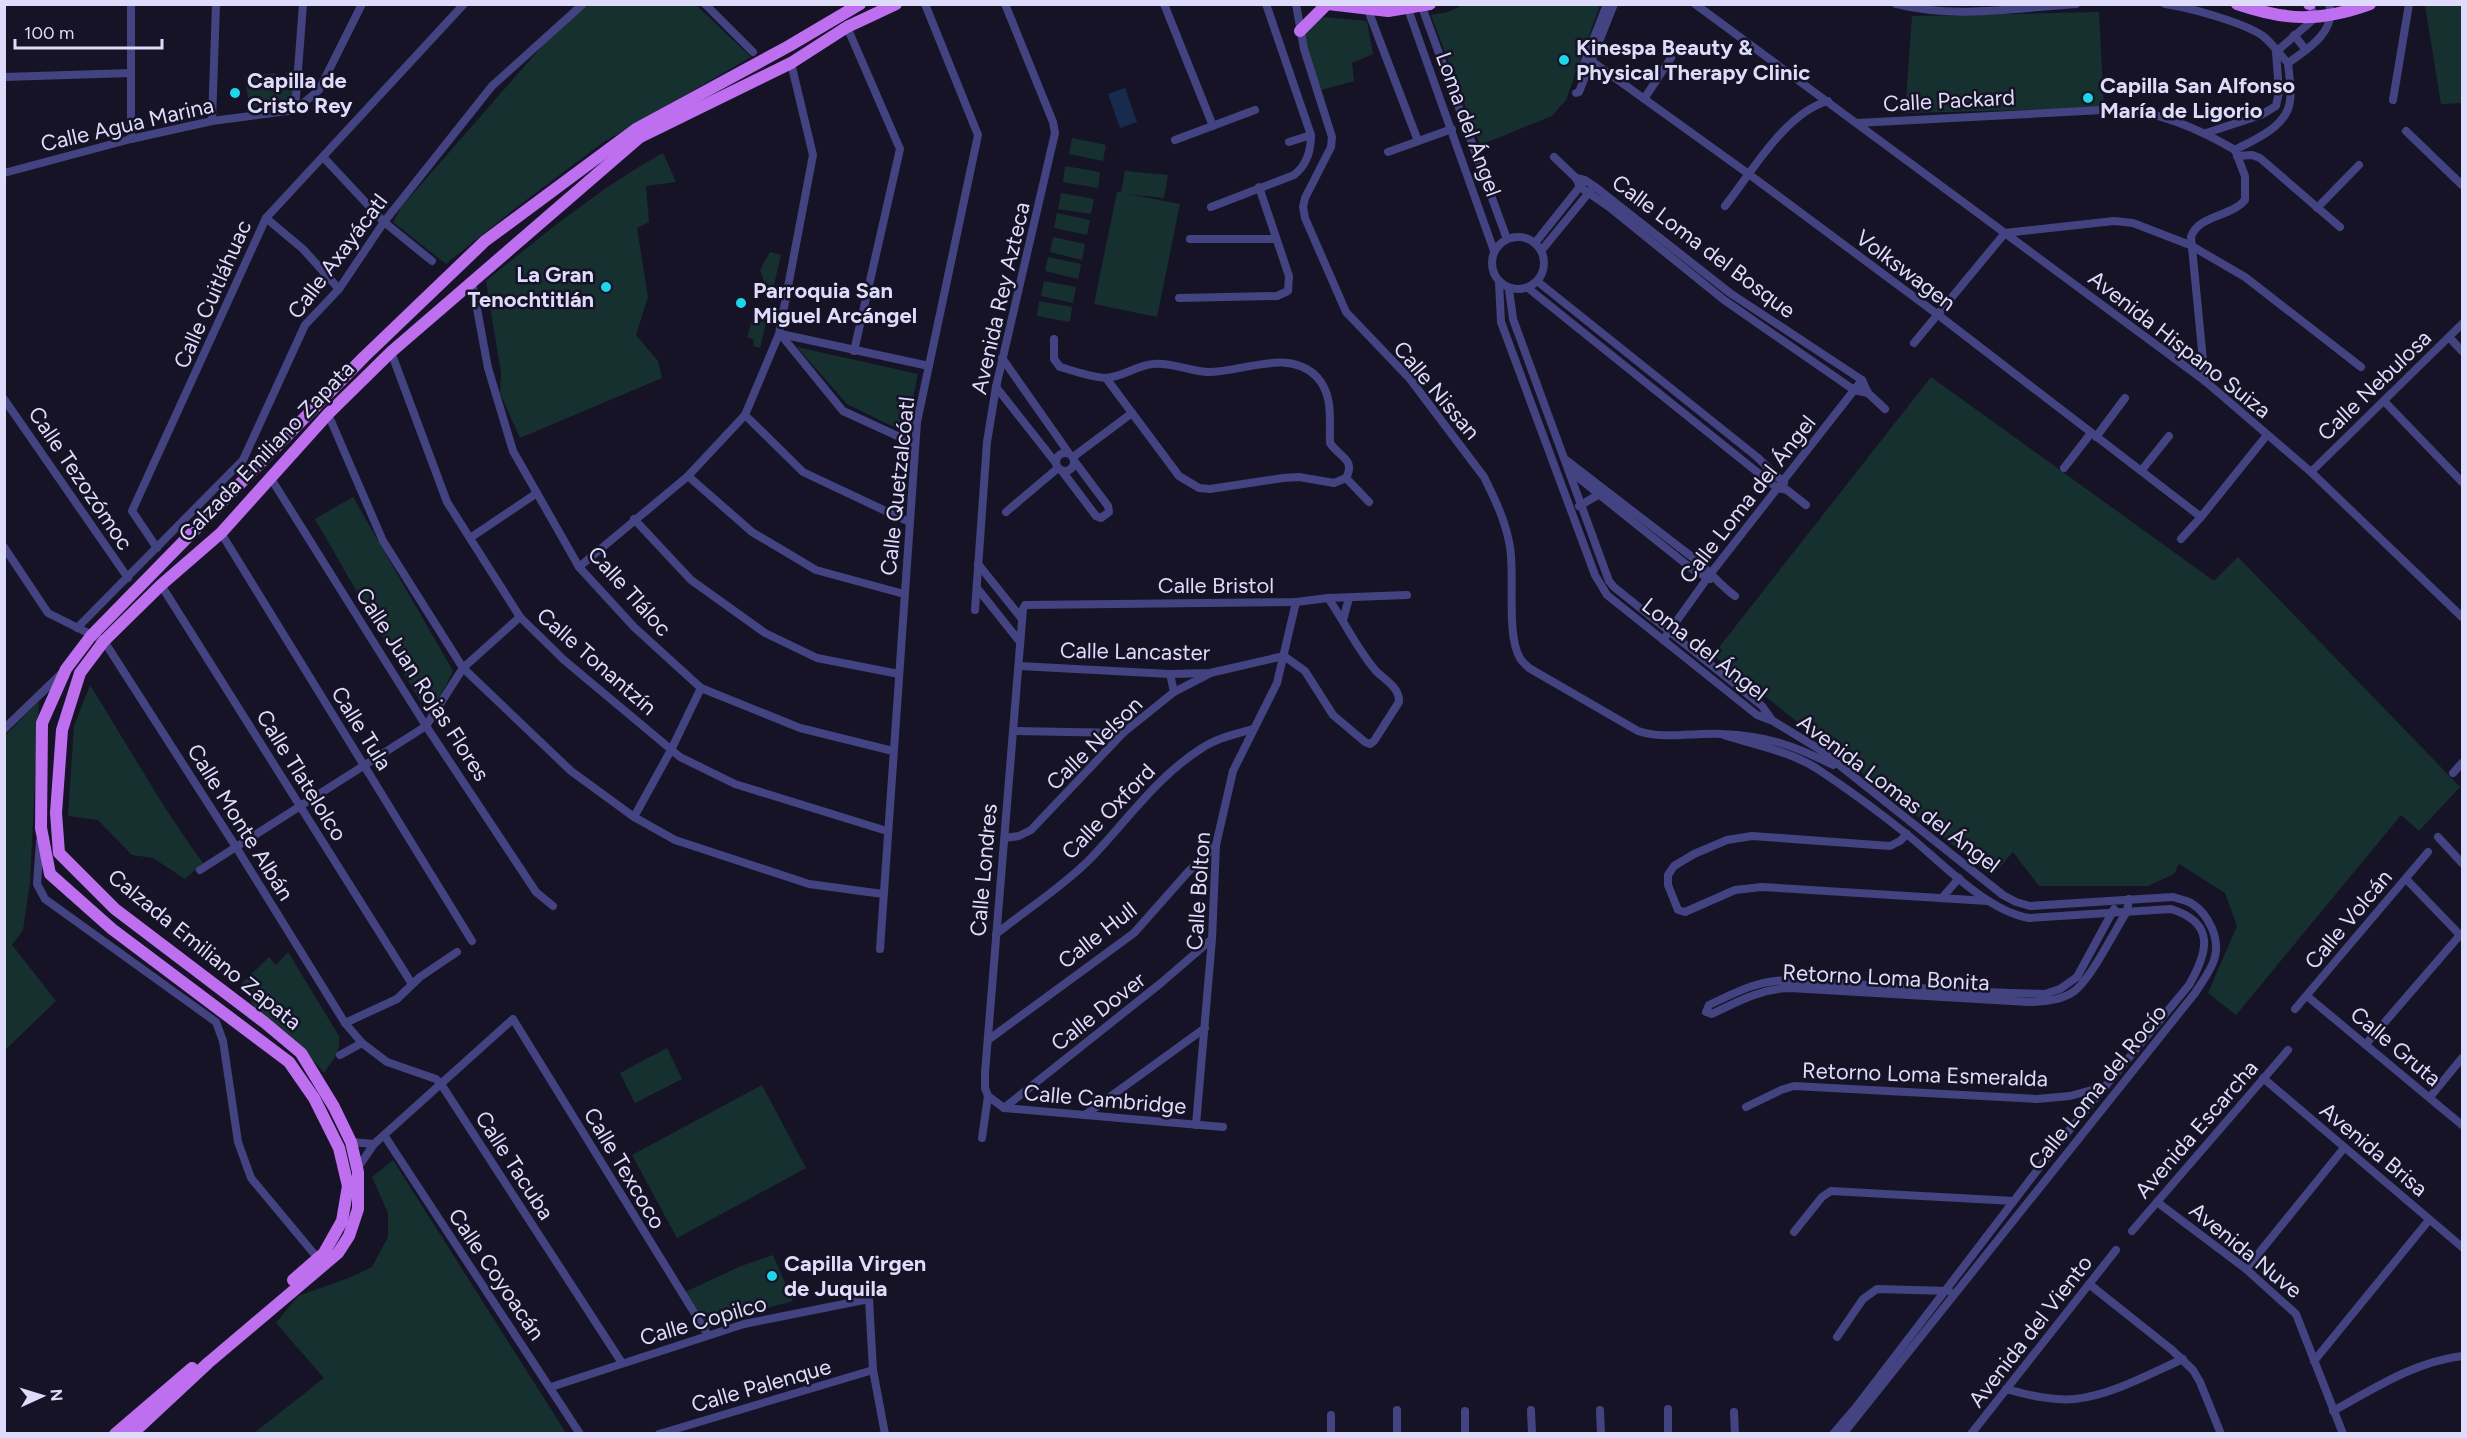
<svg xmlns="http://www.w3.org/2000/svg" width="2467" height="1438" viewBox="0 0 2467 1438" font-family="Figtree,sans-serif">
  <style>
    .green { fill: #16302f }
    .water { fill: #172c4c }
    .lines { fill: none; stroke-linecap: round; stroke-linejoin: round }
    .minor { stroke: #444381; stroke-width: 8 }
    .primary { stroke: #bd6fef; stroke-width: 12 }
    .poi-dot { fill: #1dd6e7; stroke: #161327; stroke-width: 2 }
    .labels { text-anchor: middle; stroke-width: 5; stroke-linejoin: round; paint-order: stroke }
    .poi-label { font-size: 22px; font-weight: bold; fill: #dfdcfb; stroke: #161327; text-anchor: start }
    .street-label { font-size: 22px; fill: #dfdcfb; stroke: #161327 }
  </style>
  <rect width="100%" height="100%" fill="#161327"/>
  <g class="green">
    <polygon points="578,5 696,5 751,57 602,143 513,210 446,264 393,222 402,206"/>
    <polygon points="1463,5 1600,5 1566,100 1552,116 1480,145 1431,15 1448,12"/>
    <polygon points="2425,5 2462,5 2462,103 2441,104"/>
    <polygon points="2099,12 2104,108 1905,113 1912,16"/>
    <polygon points="1323,17 1367,21 1373,54 1352,63 1354,81 1321,90 1304,42 1308,25"/>
    <polygon points="295,71 293,102 246,111 249,106 245,76 276,73 278,87 287,86 286,72"/>
    <polygon points="1072,138 1106,145 1103,161 1069,154"/>
    <path d="M663,153L676,182L646,186L649,222L637,228L648,297L636,335L658,361L662,378L520,438L500,393L501,373L486,281C543,235 599,188 663,153Z"/>
    <polygon points="1065,166 1100,172 1098,188 1063,182"/>
    <polygon points="1125,171 1168,175 1164,198 1128,194 1180,204 1157,317 1094,304 1117,192 1121,192"/>
    <polygon points="1061,193 1094,199 1091,214 1058,209"/>
    <polygon points="1057,213 1090,220 1087,235 1054,228"/>
    <polygon points="1053,237 1085,244 1082,260 1050,252"/>
    <polygon points="770,252 781,255 772,293 761,290 764,281 760,270"/>
    <polygon points="1048,257 1081,264 1078,279 1045,271"/>
    <polygon points="1044,281 1076,287 1073,303 1041,296"/>
    <polygon points="1039,301 1072,307 1070,322 1037,316"/>
    <polygon points="754,315 767,318 760,348 753,346 754,340 747,337"/>
    <polygon points="797,347 918,374 906,433 847,404"/>
    <polygon points="1931,377 2214,581 2238,557 2460,787 2419,831 2401,815 2236,1015 2208,993 2237,926 2225,893 2179,864 2174,874 2148,886 2039,886 2013,852 1992,876 1713,655"/>
    <polygon points="353,497 453,671 435,708 420,701 315,519"/>
    <path d="M90,685C127,744 161,806 203,863L185,879L153,858L132,855L98,820L68,816L74,726Z"/>
    <polygon points="39,701 30,882 23,930 12,945 56,1001 5,1050 5,736"/>
    <path d="M288,952L339,1036C341,1052 333,1060 324,1073L313,1060L255,1008L251,1002L255,993L242,983L269,957L276,965Z"/>
    <polygon points="667,1048 682,1079 635,1103 620,1073"/>
    <polygon points="762,1085 806,1168 677,1238 632,1155"/>
    <polygon points="393,1160 566,1433 254,1433 324,1378 276,1323 298,1296 349,1278 372,1267 388,1237 388,1213 372,1177"/>
    <polygon points="773,1255 793,1301 737,1316 708,1329 685,1292 741,1266"/>
  </g>
  <polygon class="water" points="1125,88 1137,122 1120,128 1108,94"/>
  <g class="lines">
    <g class="minor">
      <polyline points="705,4 753,52"/>
      <polyline points="1164,4 1213,126"/>
      <path d="M1296,4L1304,49L1332,137L1331,147L1305,198L1303,207L1305,218L1346,312L1410,379L1484,477C1495,499 1506,522 1510,547C1515,576 1506,635 1520,658C1522,662 1526,665 1529,668L1638,731C1664,740 1695,732 1722,734C1767,736 1793,745 1833,765"/>
      <polyline points="1695,4 2205,381 2311,472 2462,617"/>
      <path d="M1896,4C1953,19 2017,8 2076,4"/>
      <path d="M2165,4C2188,7 2245,23 2263,36C2272,43 2280,55 2288,63"/>
      <polyline points="1422,7 1507,239"/>
      <polyline points="1408,9 1494,251"/>
      <polyline points="1368,10 1418,141"/>
      <polyline points="847,27 900,149 854,351"/>
      <polyline points="2294,35 2306,50"/>
      <polyline points="2276,52 2315,18 2310,4"/>
      <polyline points="1586,57 1750,175 1937,314 2201,517"/>
      <path d="M2288,63C2308,49 2337,31 2329,4"/>
      <polyline points="1580,74 1607,4"/>
      <polyline points="4,77 131,73"/>
      <polyline points="1576,93 1579,92 1614,4"/>
      <polyline points="1644,99 1671,58"/>
      <polyline points="2393,100 2409,4"/>
      <polyline points="295,110 319,90 362,4"/>
      <polyline points="295,110 303,4"/>
      <polyline points="212,121 216,4"/>
      <path d="M1857,123L2122,109C2162,113 2201,130 2235,150"/>
      <polyline points="2406,131 2462,185"/>
      <polyline points="2206,133 2261,115 2276,106 2279,92 2276,52"/>
      <polyline points="131,139 131,4"/>
      <polyline points="1175,140 1255,110"/>
      <polyline points="1289,142 1311,135"/>
      <path d="M2235,150C2255,139 2287,127 2290,101C2292,89 2289,76 2288,63"/>
      <polyline points="1388,152 1452,129"/>
      <polyline points="2237,156 2252,155 2260,158 2340,227"/>
      <polyline points="1554,157 1576,178 1580,187 1609,207 1724,300 1854,390 1868,393"/>
      <polyline points="324,158 384,222 432,261"/>
      <polyline points="4,173 131,139 212,121 295,110"/>
      <polyline points="1576,178 1585,180 1594,186 1730,293 1862,380 1868,393 1885,409"/>
      <path d="M1725,206C1752,172 1785,113 1828,101"/>
      <path d="M1211,207L1294,175C1307,165 1311,151 1311,135L1266,4"/>
      <polyline points="2317,208 2359,165"/>
      <polyline points="266,218 303,249 339,289"/>
      <circle cx="1518" cy="263" r="26"/>
      <polyline points="1190,239 1274,239"/>
      <polyline points="1535,243 1582,184"/>
      <polyline points="1541,251 1591,190"/>
      <polyline points="1537,281 1757,457 1784,483"/>
      <polyline points="472,282 488,368 513,451 579,567 634,627 701,688 800,728 893,751"/>
      <path d="M1499,282L1501,322L1595,575L1607,595L1757,715L1773,721L1819,749L2003,895L2016,902L2030,906L2173,897C2179,899 2186,900 2191,903C2209,914 2221,940 2214,960C2210,972 2202,982 2195,993L1843,1434"/>
      <polyline points="1528,288 1777,488 1787,490 1806,505"/>
      <polyline points="1509,289 1513,319 1609,581 1614,587 1762,706 1772,720"/>
      <polyline points="1179,298 1277,296 1288,291 1289,276 1259,187"/>
      <polyline points="781,334 929,366"/>
      <polyline points="781,335 843,411 915,444"/>
      <polyline points="2449,337 2462,351"/>
      <path d="M1054,339V359L1060,367C1074,371 1091,377 1105,378C1121,378 1137,365 1153,364C1171,362 1189,371 1207,372C1242,373 1288,347 1317,377C1334,396 1329,420 1330,443C1339,457 1356,459 1346,478L1334,483L1299,477L1283,478L1210,489L1199,488L1179,476L1106,378"/>
      <polyline points="1914,343 2005,233 2114,221 2133,223 2190,245 2245,277 2361,367"/>
      <polyline points="391,352 447,502 520,617 564,660 680,757 735,784 887,831"/>
      <polyline points="1002,358 1068,452"/>
      <path d="M2205,381L2191,237C2198,215 2231,217 2245,200V176L2235,150"/>
      <polyline points="996,387 1056,463"/>
      <polyline points="4,399 128,578"/>
      <polyline points="2384,401 2462,482"/>
      <polyline points="328,414 383,541 463,668 571,771 634,817 675,840 809,884 883,894"/>
      <polyline points="745,415 803,472 909,522"/>
      <polyline points="2096,437 2125,398"/>
      <circle cx="1065" cy="462" r="9"/>
      <polyline points="1073,457 1132,413"/>
      <path d="M1566,460L1696,560C1710,572 1720,585 1735,596"/>
      <polyline points="2064,468 2091,433"/>
      <polyline points="1062,471 1096,516 1101,518 1109,512 1108,506 1075,462"/>
      <polyline points="1570,471 1692,569 1710,579"/>
      <polyline points="2141,471 2169,436"/>
      <polyline points="2311,472 2462,324"/>
      <polyline points="688,476 752,532 816,570 904,594"/>
      <polyline points="270,477 426,726 536,892 553,906"/>
      <polyline points="1346,478 1369,502"/>
      <polyline points="1579,506 1598,495"/>
      <polyline points="1006,512 1058,468"/>
      <polyline points="634,519 691,580 765,633 817,658 899,674"/>
      <polyline points="221,533 472,941"/>
      <polyline points="470,538 537,493"/>
      <polyline points="2181,539 2201,517 2267,435"/>
      <polyline points="4,547 48,613 104,641 236,847 345,1023 362,1043 387,1062 436,1079 441,1084 622,1363"/>
      <polyline points="157,548 132,511 266,218 464,4"/>
      <polyline points="978,564 1022,619"/>
      <polyline points="579,567 688,476 745,415 779,334 813,155 791,63"/>
      <polyline points="161,585 412,984"/>
      <polyline points="977,588 1020,642"/>
      <polyline points="975,610 987,442 996,387 1055,133 1053,122 1005,4"/>
      <polyline points="1343,620 1349,598"/>
      <polyline points="77,628 243,460 305,325 339,289 384,222 492,86 583,4"/>
      <polyline points="1663,640 1711,573 1862,380"/>
      <path d="M1019,666L1170,674L1210,673L1284,656L1305,671L1333,715L1365,742L1370,744L1374,741L1399,702C1400,689 1387,681 1378,673C1361,656 1343,619 1328,598"/>
      <polyline points="1170,674 1174,692"/>
      <polyline points="4,729 61,674"/>
      <polyline points="1013,731 1123,733"/>
      <path d="M1721,734C1753,745 1787,750 1816,768C1848,789 1879,812 1909,836C1942,863 1987,911 2029,918L2171,909C2216,923 2208,952 2189,985L2052,1151L1857,1406L1833,1434"/>
      <polyline points="2453,773 2462,763"/>
      <polyline points="634,817 671,750 701,688"/>
      <polyline points="1907,834 1900,841 1890,846 1752,836 1727,840 1694,854 1674,866 1668,875 1668,885 1678,910 1685,912 1735,890 1762,887 1988,901"/>
      <polyline points="2438,837 2462,863"/>
      <polyline points="1005,838 1019,836 1031,830 1123,733 1174,692 1209,674"/>
      <polyline points="40,841 37,884 45,899 216,1022 223,1041 238,1142 251,1178 320,1261"/>
      <polyline points="200,870 426,726 463,668 520,617"/>
      <polyline points="2406,879 2462,937"/>
      <polyline points="1942,898 1959,878"/>
      <path d="M2114,909L2077,977L2060,989L2045,994L1983,992L1790,980C1755,981 1739,991 1709,1005L1706,1012L1712,1014C1739,1001 1760,989 1790,988L2028,1002C2042,1002 2060,1001 2073,992C2090,981 2115,930 2127,911L2129,899"/>
      <path d="M996,934C1026,910 1061,888 1089,860C1126,822 1156,777 1202,748C1217,738 1236,734 1253,729"/>
      <polyline points="880,949 917,422 978,135 925,4"/>
      <polyline points="2307,996 2462,1125"/>
      <polyline points="2295,1009 2428,852"/>
      <polyline points="345,1023 397,999 420,977 457,952"/>
      <polyline points="988,1040 1134,933 1188,872 1216,845"/>
      <polyline points="2366,1044 2460,935"/>
      <polyline points="340,1055 362,1043"/>
      <polyline points="2263,1078 2462,1247"/>
      <polyline points="988,1096 1004,1108 1223,1127"/>
      <polyline points="2430,1097 2462,1058"/>
      <polyline points="1746,1107 1781,1090 1794,1086 2037,1099 2070,1096 2106,1086"/>
      <polyline points="1004,1108 1161,983 1212,939"/>
      <polyline points="1085,1115 1205,1028"/>
      <polyline points="1196,1125 1212,939 1216,845 1233,771 1277,683 1296,602"/>
      <polyline points="384,1135 580,1434"/>
      <polyline points="982,1138 988,1096 985,1088 985,1073 1023,609 1025,605 1296,602 1328,598 1407,595"/>
      <polyline points="351,1142 374,1144"/>
      <polyline points="357,1169 374,1144 513,1019 708,1335"/>
      <polyline points="2157,1202 2246,1269 2296,1314 2343,1434"/>
      <polyline points="2132,1231 2288,1050"/>
      <polyline points="1794,1232 1822,1197 1831,1191 2013,1201"/>
      <polyline points="2246,1269 2344,1148"/>
      <polyline points="2089,1284 2172,1350 2193,1370 2200,1382 2221,1434"/>
      <polyline points="1837,1337 1863,1299 1877,1289 1949,1291"/>
      <polyline points="2314,1361 2429,1220"/>
      <polyline points="551,1387 744,1324 869,1299 873,1370 885,1434"/>
      <path d="M2006,1389C2029,1395 2051,1401 2075,1399C2112,1395 2149,1374 2183,1359"/>
      <polyline points="1668,1409 1668,1434"/>
      <polyline points="1397,1410 1397,1434"/>
      <polyline points="1531,1410 1532,1434"/>
      <polyline points="1600,1410 1601,1434"/>
      <polyline points="1465,1411 1465,1434"/>
      <path d="M2333,1411C2375,1388 2414,1362 2462,1356"/>
      <polyline points="1734,1412 1735,1434"/>
      <polyline points="1331,1415 1331,1434"/>
      <polyline points="659,1434 873,1370"/>
      <polyline points="1971,1434 2116,1250"/>
    </g>
    <g class="primary">
      <polyline points="1328,4 1388,11 1430,4"/>
      <path d="M2237,4C2287,21 2320,22 2370,4"/>
      <polyline points="2309,4 2310,4"/>
      <polyline points="1300,31 1327,4"/>
      <polyline points="293,1280 324,1253 342,1221 348,1186 339,1148 314,1098 289,1062 112,929 50,874 41,828 42,723 66,669 91,636 364,357 485,241 636,129 789,46 860,4"/>
      <polyline points="115,1434 192,1368"/>
      <polyline points="132,1434 208,1363 338,1253 349,1236 358,1209 358,1172 351,1142 334,1107 301,1053 264,1022 115,909 59,853 56,813 62,730 80,673 104,641 161,585 221,533 328,414 391,352 640,137 791,63 847,27 896,4"/>
    </g>
  </g>
  <g class="poi-dot">
    <circle cx="1564" cy="60" r="6"/>
    <circle cx="235" cy="93" r="6"/>
    <circle cx="2088" cy="98" r="6"/>
    <circle cx="606" cy="287" r="6"/>
    <circle cx="741" cy="303" r="6"/>
    <circle cx="772" cy="1276" r="6"/>
  </g>
  <g class="labels">
    <g class="poi-label">
      <text x="1576" y="55">Kinespa Beauty &amp;<tspan x="1576" dy="25">Physical Therapy Clinic</tspan></text>
      <text x="247" y="88">Capilla de<tspan x="247" dy="25">Cristo Rey</tspan></text>
      <text x="2100" y="93">Capilla San Alfonso<tspan x="2100" dy="25">María de Ligorio</tspan></text>
      <text x="594" y="282" text-anchor="end">La Gran<tspan x="594" dy="25">Tenochtitlán</tspan></text>
      <text x="753" y="298">Parroquia San<tspan x="753" dy="25">Miguel Arcángel</tspan></text>
      <text x="784" y="1271">Capilla Virgen<tspan x="784" dy="25">de Juquila</tspan></text>
    </g>
    <g class="street-label">
      <text transform="translate(1949 100) rotate(-3)" y="8">Calle Packard</text>
      <text transform="translate(127 124) rotate(-13)" y="8">Calle Agua Marina</text>
      <text transform="translate(1469 124) rotate(70)" y="8">Loma del Ángel</text>
      <text transform="translate(1704 246) rotate(37)" y="8">Calle Loma del Bosque</text>
      <text transform="translate(337 256) rotate(-53)" y="8">Calle Axayácatl</text>
      <text transform="translate(1906 270) rotate(37)" y="8">Volkswagen</text>
      <text transform="translate(212 294) rotate(-66)" y="8">Calle Cuitláhuac</text>
      <text transform="translate(1000 298) rotate(-77)" y="8">Avenida Rey Azteca</text>
      <text transform="translate(2180 344) rotate(38)" y="8">Avenida Hispano Suiza</text>
      <text transform="translate(2374 385) rotate(-44)" y="8">Calle Nebulosa</text>
      <text transform="translate(1437 390) rotate(50)" y="8">Calle Nissan</text>
      <text transform="translate(266 451) rotate(-46)" y="8">Calzada Emiliano Zapata</text>
      <text transform="translate(81 478) rotate(56)" y="8">Calle Tezozómoc</text>
      <text transform="translate(897 486) rotate(-84)" y="8">Calle Quetzalcóatl</text>
      <text transform="translate(1747 499) rotate(-52)" y="8">Calle Loma del Ángel</text>
      <text x="1216" y="593">Calle Bristol</text>
      <text transform="translate(630 591) rotate(48)" y="8">Calle Tláloc</text>
      <text transform="translate(1705 649) rotate(38)" y="8">Loma del Ángel</text>
      <text transform="translate(1135 651) rotate(1)" y="8">Calle Lancaster</text>
      <text transform="translate(597 661) rotate(41)" y="8">Calle Tonantzín</text>
      <text transform="translate(423 684) rotate(57)" y="8">Calle Juan Rojas Flores</text>
      <text transform="translate(362 728) rotate(58)" y="8">Calle Tula</text>
      <text transform="translate(1094 743) rotate(-44)" y="8">Calle Nelson</text>
      <text transform="translate(302 775) rotate(58)" y="8">Calle Tlatelolco</text>
      <text transform="translate(1899 793) rotate(37)" y="8">Avenida Lomas del Ángel</text>
      <text transform="translate(1108 811) rotate(-46)" y="8">Calle Oxford</text>
      <text transform="translate(241 822) rotate(58)" y="8">Calle Monte Albán</text>
      <text transform="translate(983 870) rotate(-85)" y="8">Calle Londres</text>
      <text transform="translate(1198 891) rotate(-86)" y="8">Calle Bolton</text>
      <text transform="translate(2348 919) rotate(-50)" y="8">Calle Volcán</text>
      <text transform="translate(1097 935) rotate(-38)" y="8">Calle Hull</text>
      <text transform="translate(205 949) rotate(39)" y="8">Calzada Emiliano Zapata</text>
      <text transform="translate(1886 977) rotate(3)" y="8">Retorno Loma Bonita</text>
      <text transform="translate(1098 1011) rotate(-38)" y="8">Calle Dover</text>
      <text transform="translate(2396 1046) rotate(40)" y="8">Calle Gruta</text>
      <text transform="translate(1925 1074) rotate(2)" y="8">Retorno Loma Esmeralda</text>
      <text transform="translate(2097 1087) rotate(-51)" y="8">Calle Loma del Rocío</text>
      <text transform="translate(1105 1099) rotate(5)" y="8">Calle Cambridge</text>
      <text transform="translate(2196 1129) rotate(-49)" y="8">Avenida Escarcha</text>
      <text transform="translate(2374 1149) rotate(40)" y="8">Avenida Brisa</text>
      <text transform="translate(515 1165) rotate(57)" y="8">Calle Tacuba</text>
      <text transform="translate(625 1168) rotate(59)" y="8">Calle Texcoco</text>
      <text transform="translate(2246 1250) rotate(39)" y="8">Avenida Nuve</text>
      <text transform="translate(497 1274) rotate(56)" y="8">Calle Coyoacán</text>
      <text transform="translate(703 1320) rotate(-16)" y="8">Calle Copilco</text>
      <text transform="translate(2030 1331) rotate(-52)" y="8">Avenida del Viento</text>
      <text transform="translate(761 1385) rotate(-16)" y="8">Calle Palenque</text>
    </g>
  </g>
  <rect width="2467" height="1438" fill="none" stroke="#dfdcfb" stroke-width="12"/>
  <g transform="translate(42 1396) rotate(86)" stroke="#161327" stroke-width="4.5" paint-order="stroke">
  <path d="M0-4.5L10 22L0 15L-10 22Z" fill="#dfdcfb"/>
  <text y="-9" font-size="16" font-weight="bold" text-anchor="middle" fill="#dfdcfb">N</text>
  </g>
  <path d="M15 39v9h147v-9" fill="none" stroke="#dfdcfb" stroke-width="3"/>
  <text x="24" y="39" font-size="18" fill="#dfdcfb" stroke="#161327" stroke-width="4.5" paint-order="stroke">100 m</text>
</svg>
